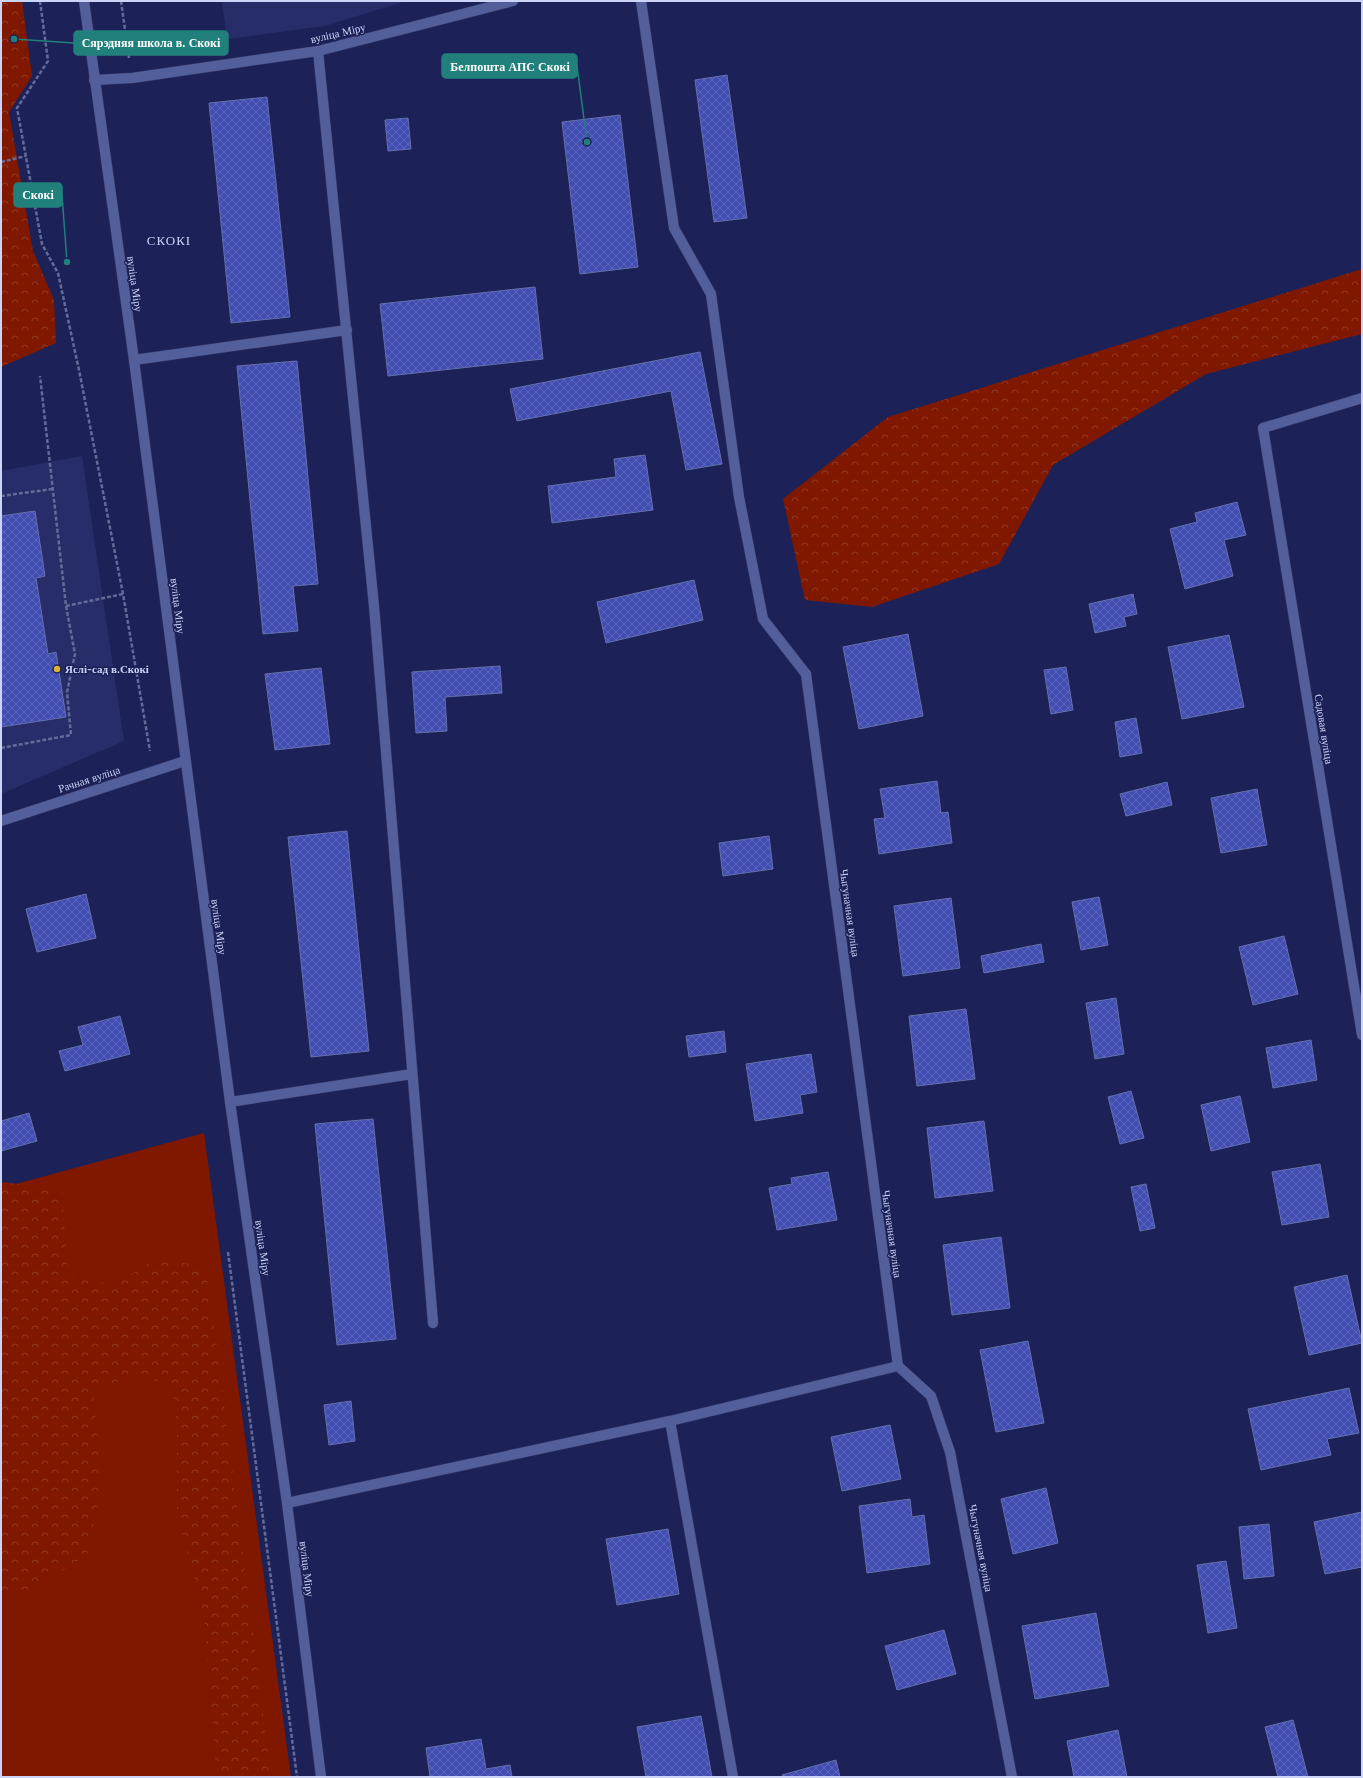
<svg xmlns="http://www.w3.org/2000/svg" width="1363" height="1778" viewBox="0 0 1363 1778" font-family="'Libre Baskerville',serif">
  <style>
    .built { fill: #272d68 }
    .grass { fill: #801800 }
    .forest { fill: url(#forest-crowns) }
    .building { fill: url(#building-cross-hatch); stroke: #6370ac }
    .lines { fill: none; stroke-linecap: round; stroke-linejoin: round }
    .lane-casing { stroke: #383867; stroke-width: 11 }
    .street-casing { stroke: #383867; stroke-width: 11 }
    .secondary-casing { stroke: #383867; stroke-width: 11 }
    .path { stroke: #646b99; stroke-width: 2.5; stroke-dasharray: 4 2; stroke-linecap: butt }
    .lane { stroke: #535f9a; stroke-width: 10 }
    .street { stroke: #535f9a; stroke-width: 10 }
    .secondary { stroke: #535f9a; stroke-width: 10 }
    .poi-dot { fill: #d6b534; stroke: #1c2157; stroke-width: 1.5 }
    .labels { text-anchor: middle; stroke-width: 3; stroke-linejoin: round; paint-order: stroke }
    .street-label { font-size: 11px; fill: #ccd5f7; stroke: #1c2157 }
    .poi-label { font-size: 11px; font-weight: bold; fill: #ccd5f7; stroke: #1c2157; text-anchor: start }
    .quarter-label { font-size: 13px; letter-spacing: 1px; fill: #ccd5f7; stroke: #1c2157 }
    .leader { fill: none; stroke: #22807c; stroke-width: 1.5 }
    .callout-dot { fill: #22807c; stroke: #1c2157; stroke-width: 1.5 }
    .callout { fill: #22807c; stroke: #22807c; stroke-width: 1.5 }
    .callout-label { font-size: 12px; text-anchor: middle; font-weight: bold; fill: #fff }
  </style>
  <defs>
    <pattern id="forest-crowns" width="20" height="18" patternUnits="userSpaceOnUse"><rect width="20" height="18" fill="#801800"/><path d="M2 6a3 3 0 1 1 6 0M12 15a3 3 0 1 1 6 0" fill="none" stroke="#913926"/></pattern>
    <pattern id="building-cross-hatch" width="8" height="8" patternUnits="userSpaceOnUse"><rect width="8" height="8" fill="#424db1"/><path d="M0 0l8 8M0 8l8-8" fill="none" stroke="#5c66bc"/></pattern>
  </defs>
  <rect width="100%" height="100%" fill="#1c2157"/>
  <g class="built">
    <polygon points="222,1 406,1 325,26 227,39"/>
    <polygon points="82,456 124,741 1,794 1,471"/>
  </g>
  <polygon class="grass" points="204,1133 291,1777 1,1777 1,1188"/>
  <g class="forest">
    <polygon points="1,1 22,1 32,76 9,112 33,251 54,300 56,343 1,367"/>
    <polygon points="1362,269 1362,334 1206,374 1053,465 999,564 872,607 805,600 783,499 888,417"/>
    <polygon points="1,1182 62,1189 68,1273 114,1286 155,1258 205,1267 217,1348 271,1777 215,1777 215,1749 204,1616 177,1514 177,1434 173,1386 134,1374 93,1393 102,1485 87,1555 34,1588 1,1597"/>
  </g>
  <g class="building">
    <polygon points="727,75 747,218 714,222 695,80"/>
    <polygon points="267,97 290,317 231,323 209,103"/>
    <polygon points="620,115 638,267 580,274 562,122"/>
    <polygon points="408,118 411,149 388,151 385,120"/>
    <polygon points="535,287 543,359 388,376 380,304"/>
    <polygon points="700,352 722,464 686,470 671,391 517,421 510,389"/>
    <polygon points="297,361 318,584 293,586 298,631 263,634 237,366"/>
    <polygon points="645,455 653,510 552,523 548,486 616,477 614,459"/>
    <polygon points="1237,502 1246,535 1224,540 1233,576 1185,589 1170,529 1197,522 1195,513"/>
    <polygon points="35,511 45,576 36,578 48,654 56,652 66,717 1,727 1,516"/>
    <polygon points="694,580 703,620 606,643 597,602"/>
    <polygon points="1133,594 1137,614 1124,617 1126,626 1095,633 1089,604"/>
    <polygon points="908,634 923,716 859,729 843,647"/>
    <polygon points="1229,635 1244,707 1182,719 1168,647"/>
    <polygon points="500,666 502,693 445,697 447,731 416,733 412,672"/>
    <polygon points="1066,667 1073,710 1051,714 1044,670"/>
    <polygon points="321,668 330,744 275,750 265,674"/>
    <polygon points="1136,718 1142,753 1120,757 1115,722"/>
    <polygon points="937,781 941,813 948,812 952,843 879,854 874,819 885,818 880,789"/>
    <polygon points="1167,782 1172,805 1126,816 1120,794"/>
    <polygon points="1257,789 1267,845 1221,853 1211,798"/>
    <polygon points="347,831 369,1051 311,1057 288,837"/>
    <polygon points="769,836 773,869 723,876 719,843"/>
    <polygon points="86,894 96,938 37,952 26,909"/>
    <polygon points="1099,897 1108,945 1081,950 1072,902"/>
    <polygon points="951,898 960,968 903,976 894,906"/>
    <polygon points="1284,936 1298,994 1253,1005 1239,947"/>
    <polygon points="1041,944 1044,962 984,973 981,956"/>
    <polygon points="1116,998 1124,1054 1095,1059 1086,1003"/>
    <polygon points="966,1009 975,1079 917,1086 909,1016"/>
    <polygon points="120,1016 130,1054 65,1071 59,1051 83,1045 78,1027"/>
    <polygon points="724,1031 726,1052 689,1057 686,1036"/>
    <polygon points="1311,1040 1317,1080 1273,1088 1266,1048"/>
    <polygon points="811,1054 817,1092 800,1095 803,1113 755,1121 746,1064"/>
    <polygon points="1131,1091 1144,1138 1120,1144 1108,1097"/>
    <polygon points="1240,1096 1250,1142 1211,1151 1201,1105"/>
    <polygon points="29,1113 37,1141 1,1151 1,1121"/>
    <polygon points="373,1119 396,1339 337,1345 315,1124"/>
    <polygon points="984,1121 993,1191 935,1198 927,1128"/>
    <polygon points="1320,1164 1329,1217 1282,1225 1272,1172"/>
    <polygon points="828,1172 837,1220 777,1230 769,1188 792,1184 791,1178"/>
    <polygon points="1146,1184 1155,1228 1140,1231 1131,1187"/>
    <polygon points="1001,1237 1010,1308 952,1315 943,1245"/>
    <polygon points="1347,1275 1362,1343 1309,1355 1294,1287"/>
    <polygon points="1028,1341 1044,1423 996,1432 980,1350"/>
    <polygon points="1349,1388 1359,1433 1327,1439 1331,1455 1261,1470 1248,1409"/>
    <polygon points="351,1401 355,1441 329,1445 324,1405"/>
    <polygon points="890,1425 901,1479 842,1491 831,1437"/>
    <polygon points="1046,1488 1058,1543 1013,1554 1001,1499"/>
    <polygon points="910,1499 912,1517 924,1515 930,1564 867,1573 859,1506"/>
    <polygon points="1362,1512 1362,1567 1325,1574 1314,1522"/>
    <polygon points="1269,1524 1274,1576 1244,1579 1239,1527"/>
    <polygon points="668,1529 679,1594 617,1605 606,1539"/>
    <polygon points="1226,1561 1237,1628 1208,1633 1197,1565"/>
    <polygon points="1096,1613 1109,1686 1035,1699 1022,1626"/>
    <polygon points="944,1630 956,1674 897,1690 885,1646"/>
    <polygon points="701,1716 712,1777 646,1777 637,1727"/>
    <polygon points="1293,1720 1308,1777 1278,1777 1265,1727"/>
    <polygon points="1118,1730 1127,1777 1074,1777 1067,1741"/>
    <polygon points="481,1739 486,1769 510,1765 512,1777 430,1777 426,1748"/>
    <polygon points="836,1760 840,1777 783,1777 782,1775"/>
  </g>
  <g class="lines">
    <g class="lane-casing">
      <g id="lane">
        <polyline points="641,1 674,228 711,294 739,497 763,619 806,674"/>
        <polyline points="318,51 374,606 433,1323"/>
        <polyline points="134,360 347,330"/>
        <polyline points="1263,428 1362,398"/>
        <polyline points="230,1102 412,1074"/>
        <polyline points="670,1421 733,1777"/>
      </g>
    </g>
    <g class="street-casing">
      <g id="street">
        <polyline points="94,80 132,78 318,51 513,1"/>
        <polyline points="1263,428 1362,1035"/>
        <polyline points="806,674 898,1366 931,1396 950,1452 1012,1777"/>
        <polyline points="1,821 185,761"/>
        <polyline points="287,1503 670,1421 898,1366"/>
      </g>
    </g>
    <g class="secondary-casing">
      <polyline id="secondary" points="84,1 134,360 230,1102 287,1503 321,1777"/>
    </g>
    <g class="path">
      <polyline points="40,1 48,61 17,108 42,244 58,273 79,370 123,594 150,751"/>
      <polyline points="121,1 129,58"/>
      <polyline points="1,162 26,156"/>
      <polyline points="1,496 53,489"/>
      <polyline points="66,606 123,594"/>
      <polyline points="1,748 71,735 67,692 75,654 66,606 40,376"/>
      <polyline points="228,1252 297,1777"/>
    </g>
    <use href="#lane" class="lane"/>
    <use href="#street" class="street"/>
    <use href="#secondary" class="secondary"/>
  </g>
  <circle class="poi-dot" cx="57" cy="669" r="4"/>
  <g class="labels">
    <g class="street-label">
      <text transform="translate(338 33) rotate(-13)" y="4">вуліца Міру</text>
      <text transform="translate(135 284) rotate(82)" y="4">вуліца Міру</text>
      <text transform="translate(178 606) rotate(83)" y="4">вуліца Міру</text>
      <text transform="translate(1324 729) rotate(81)" y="4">Садовая вуліца</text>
      <text transform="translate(89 779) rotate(-18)" y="4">Рачная вуліца</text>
      <text transform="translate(850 913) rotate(82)" y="4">Чыгуначная вуліца</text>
      <text transform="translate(219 927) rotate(82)" y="4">вуліца Міру</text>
      <text transform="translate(892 1234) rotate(82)" y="4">Чыгуначная вуліца</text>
      <text transform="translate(263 1248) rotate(82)" y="4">вуліца Міру</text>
      <text transform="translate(981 1548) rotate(79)" y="4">Чыгуначная вуліца</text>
      <text transform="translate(307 1569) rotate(83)" y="4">вуліца Міру</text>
    </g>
    <g class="poi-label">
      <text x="65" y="673">Яслі-сад в.Скокі</text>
    </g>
    <g class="quarter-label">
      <text x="169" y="245">СКОКІ</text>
    </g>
  </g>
  <path class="leader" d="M14 39L74 43M587 142L577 66M67 262L62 195"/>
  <g class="callout-dot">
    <circle cx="14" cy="39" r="4"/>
    <circle cx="587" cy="142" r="4"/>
    <circle cx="67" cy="262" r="4"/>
  </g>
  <g class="callout">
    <rect x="74" y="31" width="154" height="24" rx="4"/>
    <rect x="442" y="54" width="135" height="24" rx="4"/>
    <rect x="14" y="183" width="48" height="24" rx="4"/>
  </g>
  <g class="callout-label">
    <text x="151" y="47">Сярэдняя школа в. Скокі</text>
    <text x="510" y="71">Белпошта АПС Скокі</text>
    <text x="38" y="199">Скокі</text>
  </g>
  <rect width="1363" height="1778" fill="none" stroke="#ccd5f7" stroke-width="4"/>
</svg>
